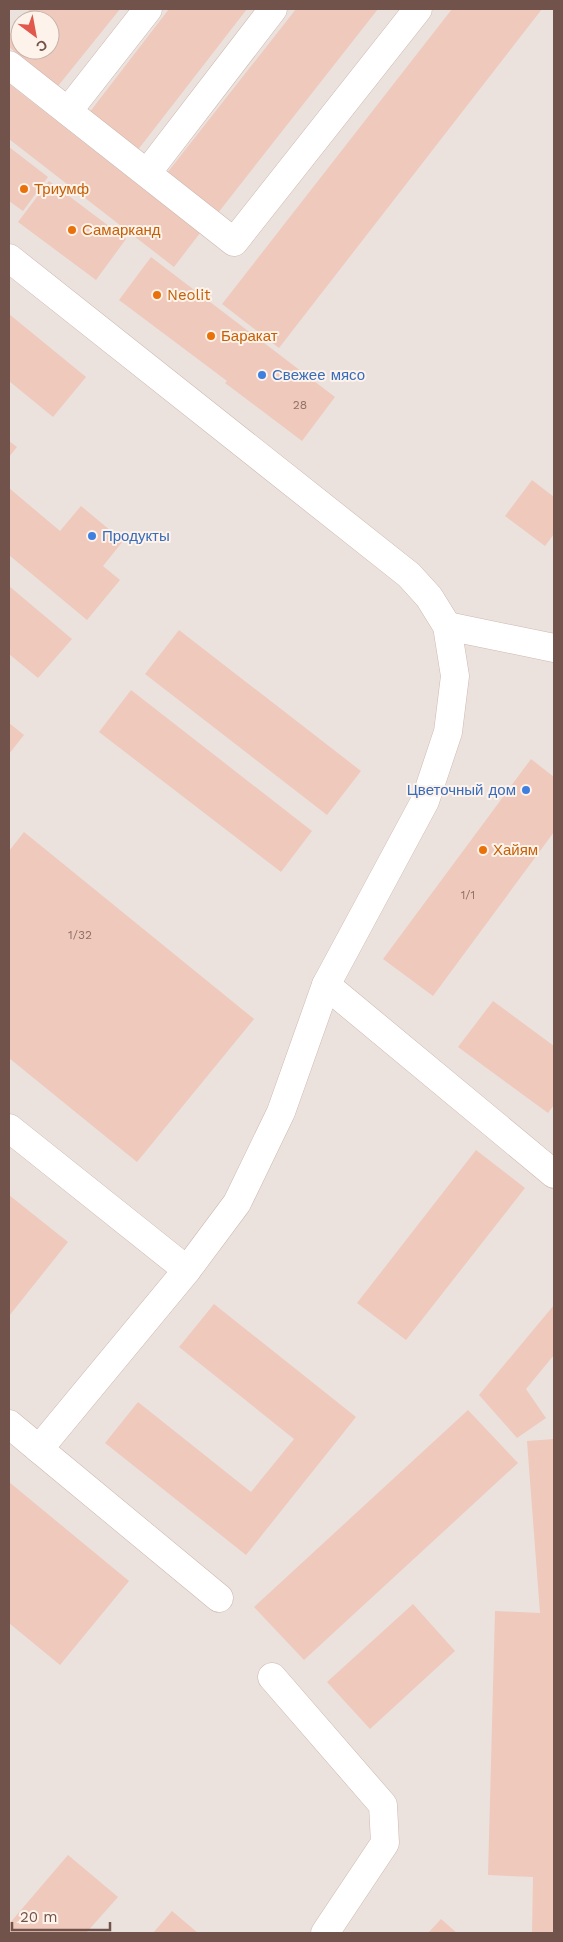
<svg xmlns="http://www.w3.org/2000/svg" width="563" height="1942" viewBox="0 0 563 1942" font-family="'Work Sans',sans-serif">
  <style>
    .industrial { fill: #ebe2de; fill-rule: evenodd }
    .building { fill: #efc9bc }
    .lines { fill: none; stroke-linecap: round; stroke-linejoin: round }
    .minor-casing { stroke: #ceb7ae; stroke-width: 29 }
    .minor { stroke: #fff; stroke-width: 28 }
    .food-dot { fill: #e8710a; stroke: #fef3ea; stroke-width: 2 }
    .shop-dot { fill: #3f7fe0; stroke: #fef3ea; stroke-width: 2 }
    .labels { text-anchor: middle; stroke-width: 4; stroke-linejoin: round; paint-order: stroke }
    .number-label { font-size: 12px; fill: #917067 }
    .food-label { font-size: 15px; fill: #c56008; stroke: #fef3ea; text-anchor: start }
    .shop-label { font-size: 15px; fill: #366cbe; stroke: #fef3ea; text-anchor: start }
  </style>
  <rect width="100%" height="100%" fill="#fbefe4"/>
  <path class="industrial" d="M9,9H554V1933H9ZM20,20H50V50H20Z"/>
  <g class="building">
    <polygon points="30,9 120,9 58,86 9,47 9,35 20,21 20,50 50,50 50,20 21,20"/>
    <polygon points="169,9 247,9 137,151 89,113"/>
    <polygon points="296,9 378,9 218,213 167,173"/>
    <polygon points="452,9 542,9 279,348 222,304"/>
    <polygon points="9,84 200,233 174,267 9,139"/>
    <polygon points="9,147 48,177 23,211 9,201"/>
    <polygon points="49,181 126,239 96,280 18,222"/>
    <polygon points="151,257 335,397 302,441 225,383 227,381 119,300"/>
    <polygon points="9,314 86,377 53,417 9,381"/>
    <polygon points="9,441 17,447 9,457"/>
    <polygon points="532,480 554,497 554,534 545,546 505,516"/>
    <polygon points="9,488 60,531 81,506 123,541 103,566 120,580 87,620 9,555"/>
    <polygon points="9,586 72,639 38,678 9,654"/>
    <polygon points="179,630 361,771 327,815 145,674"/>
    <polygon points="131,690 312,831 281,872 99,732"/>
    <polygon points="9,723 24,735 9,754"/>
    <polygon points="531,759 554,777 553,813 554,832 433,996 383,959"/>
    <polygon points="24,832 254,1019 137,1162 9,1058 9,851"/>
    <polygon points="493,1001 554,1046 554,1105 548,1113 458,1047"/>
    <polygon points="476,1150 525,1188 406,1340 357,1303"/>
    <polygon points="9,1195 68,1242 9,1316"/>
    <polygon points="214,1304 356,1417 246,1555 105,1443 138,1402 251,1492 294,1439 179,1347"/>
    <polygon points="554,1305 554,1355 526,1389 546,1418 517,1438 479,1395"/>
    <polygon points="468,1410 518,1463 304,1660 254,1607"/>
    <polygon points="554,1439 554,1933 532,1933 533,1877 488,1875 495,1611 540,1613 527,1441"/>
    <polygon points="9,1482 129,1581 60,1665 9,1623"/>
    <polygon points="413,1604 455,1651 370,1729 327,1682"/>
    <polygon points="68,1855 118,1897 86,1933 9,1933 9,1924"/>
    <polygon points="172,1911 198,1933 153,1933"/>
    <polygon points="441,1919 457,1933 428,1933"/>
  </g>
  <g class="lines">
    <g class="minor-casing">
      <g id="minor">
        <polyline points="9,65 234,242 418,9"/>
        <polyline points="68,111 148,9"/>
        <polyline points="147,173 273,9"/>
        <polyline points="9,258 409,575 429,597 447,626 455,676 448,732 425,801 326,985 281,1112 237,1203 187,1270 9,1128"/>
        <polyline points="447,626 554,648"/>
        <polyline points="326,985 554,1174"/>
        <polyline points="187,1270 39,1449 219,1598"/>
        <polyline points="9,1424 39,1449"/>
        <polyline points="272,1677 383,1805 385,1843 325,1933"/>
      </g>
    </g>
    <use href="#minor" class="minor"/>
  </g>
  <g class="food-dot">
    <circle cx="24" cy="189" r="5"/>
    <circle cx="72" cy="230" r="5"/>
    <circle cx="157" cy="295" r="5"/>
    <circle cx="211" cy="336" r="5"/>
    <circle cx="483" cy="850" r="5"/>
  </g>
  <g class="shop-dot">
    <circle cx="262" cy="375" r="5"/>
    <circle cx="92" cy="536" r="5"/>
    <circle cx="526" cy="790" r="5"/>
  </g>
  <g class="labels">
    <g class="number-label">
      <text x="300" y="409">28</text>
      <text x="468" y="899">1/1</text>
      <text x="80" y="939">1/32</text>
    </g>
    <g class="food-label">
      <text x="34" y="194">Триумф</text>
      <text x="82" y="235">Самарканд</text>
      <text x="167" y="300">Neolit</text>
      <text x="221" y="341">Баракат</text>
      <text x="493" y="855">Хайям</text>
    </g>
    <g class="shop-label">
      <text x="272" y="380">Свежее мясо</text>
      <text x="102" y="541">Продукты</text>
      <text x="516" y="795" text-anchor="end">Цветочный дом</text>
    </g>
  </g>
  <rect width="563" height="1942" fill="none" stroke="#72534b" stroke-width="20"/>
  <g transform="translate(35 35) rotate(148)"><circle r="24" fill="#fef3ea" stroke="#c6b3aa"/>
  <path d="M0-4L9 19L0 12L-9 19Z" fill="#e1584d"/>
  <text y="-8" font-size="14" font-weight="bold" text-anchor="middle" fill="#72534b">С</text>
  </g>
  <path d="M12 1922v8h98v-8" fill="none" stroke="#72534b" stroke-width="2.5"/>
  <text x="20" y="1922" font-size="15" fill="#72534b" stroke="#fef3ea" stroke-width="4" paint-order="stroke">20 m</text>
</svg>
